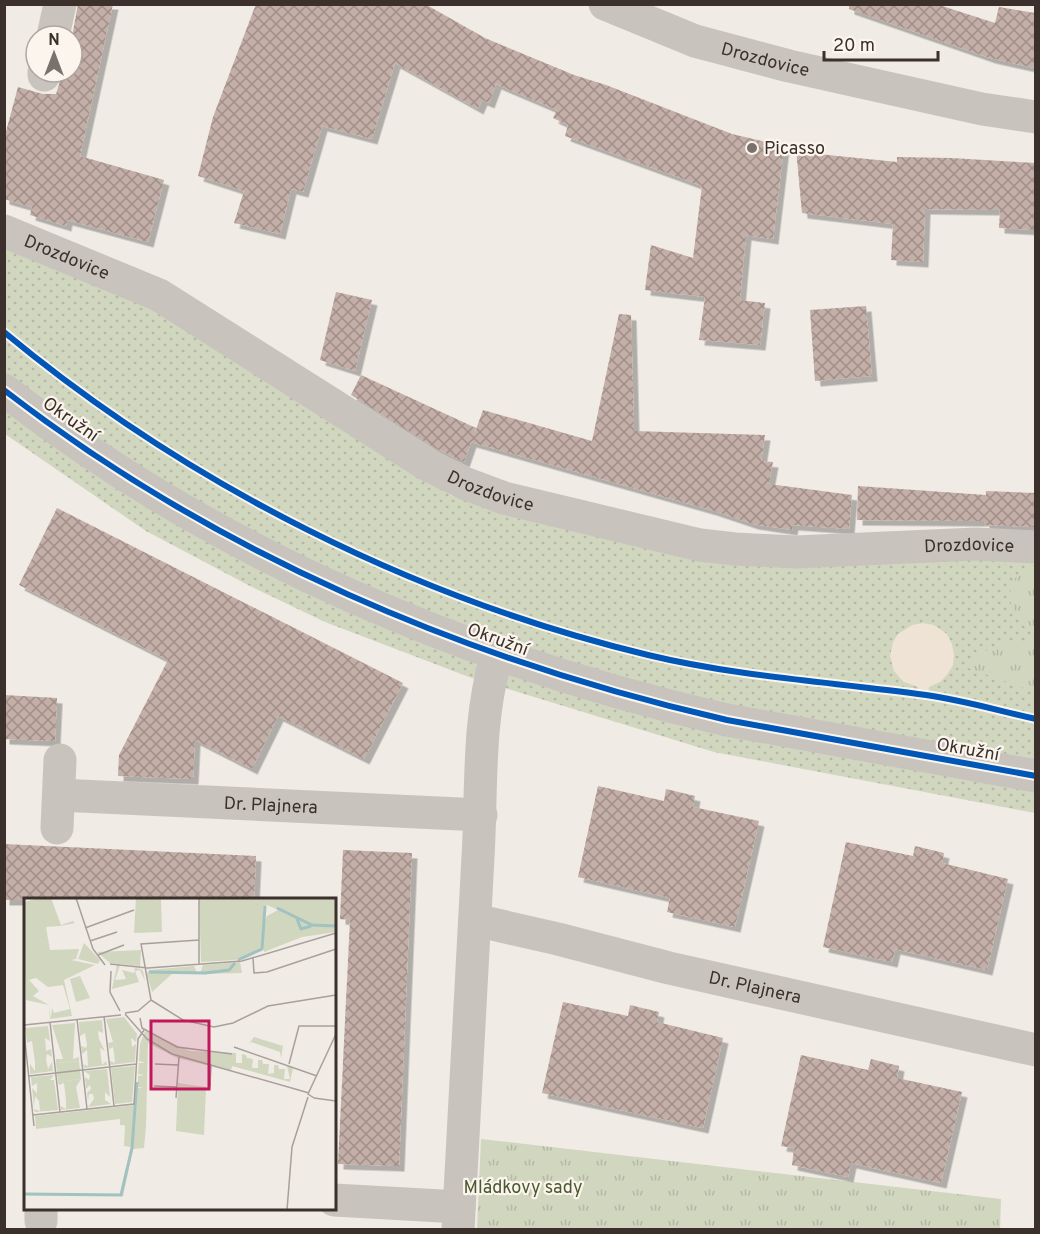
<svg xmlns="http://www.w3.org/2000/svg" width="1040" height="1234" viewBox="0 0 1040 1234" font-family="Overpass,sans-serif">
  <style>
    .grass { fill: url(#grass-dots) }
    .park { fill: url(#park-tufts) }
    .plaza { fill: #eee3d5 }
    .building { fill: url(#building-cross-hatch); filter: url(#shadow) }
    .lines { fill: none; stroke-linecap: round; stroke-linejoin: round }
    .minor { stroke: #c9c3be; stroke-width: 33 }
    .cycleway-casing { stroke: #fbf5ee; stroke-width: 10 }
    .cycleway { stroke: #0057b8; stroke-width: 6 }
    .poi-dot { fill: #7a716c; stroke: #fbf5ee; stroke-width: 2 }
    .labels { text-anchor: middle; stroke-width: 4.5; stroke-linejoin: round; paint-order: stroke }
    .street-label { font-size: 18px; fill: #3b302b; stroke: #fbf5ee }
    .poi-label { font-size: 18px; fill: #3b302b; stroke: #fbf5ee; text-anchor: start }
    .park-label { font-size: 18px; fill: #4a5a2e; stroke: #fbf5ee }
    .inset-river { fill: none; stroke: #a1c2c1; stroke-width: 3 }
    .inset-road { fill: none; stroke: #a8a09b; stroke-width: 1.5 }
    .view { fill: #c2185b; fill-opacity: 0.15; stroke: #c2185b; stroke-width: 3 }
    .inset-edge { fill: none; stroke: #3b302b; stroke-width: 3 }
  </style>
  <defs>
    <pattern id="grass-dots" width="8" height="8" patternUnits="userSpaceOnUse" patternTransform="scale(1.5)"><rect width="8" height="8" fill="#d1d6bf"/><path d="M2 2h.1M6 6h.1" fill="none" stroke="#b4b8a4" stroke-width="1.8" stroke-linecap="round"/></pattern>
    <pattern id="park-tufts" width="24" height="20" patternUnits="userSpaceOnUse" patternTransform="scale(1.5)"><rect width="24" height="20" fill="#d1d6bf"/><path d="M3 7l-1-3M5 7V3M7 7l1-3M15 17l-1-3M17 17v-4M19 17l1-3" fill="none" stroke="#b4b8a4"/></pattern>
    <pattern id="building-cross-hatch" width="8" height="8" patternUnits="userSpaceOnUse" patternTransform="scale(1.5)"><rect width="8" height="8" fill="#c3afa7"/><path d="M0 0l8 8M0 8l8-8" fill="none" stroke="#a08f88"/></pattern>
    <filter id="shadow"><feDropShadow dx="5.5" dy="5.5" stdDeviation="0" flood-color="#0004"/></filter>
  </defs>
  <rect width="100%" height="100%" fill="#f0ebe5"/>
  <polygon class="grass" points="4,245 169,314 452,496 699,560 1035,558 1035,813 714,752 469,677 325,622 250,586 146,531 5,434"/>
  <g class="park">
    <path d="M1035,565H1036L1035,629C1003,619 1001,573 1035,565Z"/>
    <path d="M1021,642L1035,645V692L968,668C981,649 998,643 1021,642Z"/>
    <polygon points="481,1139 1001,1199 1000,1229 477,1229"/>
  </g>
  <polygon class="plaza" points="923,623 934,625 947,634 952,644 954,655 953,665 947,675 940,682 929,687 928,695 917,694 918,687 904,682 900,678 894,671 890,656 893,642 898,634 912,625"/>
  <g class="building">
    <polygon points="78,4 113,4 80,156 164,180 148,242 67,220 66,226 30,215 32,207 4,199 4,139 18,87 43,94 56,94 63,72 72,72 72,37"/>
    <polygon points="256,4 425,4 485,38 574,75 606,85 732,134 784,146 773,239 746,235 740,300 765,303 760,345 699,340 705,297 645,290 651,245 693,258 702,186 565,136 568,125 553,118 557,110 496,84 489,103 482,100 478,109 395,63 372,139 322,126 303,192 291,189 280,234 234,223 244,191 198,176 213,117"/>
    <polygon points="849,4 936,4 995,23 999,7 1035,13 1035,68 990,58 849,9"/>
    <polygon points="796,149 818,154 897,162 897,157 951,158 1035,163 1035,230 999,228 1000,210 925,209 923,262 891,260 893,224 802,213"/>
    <polygon points="336,292 372,300 355,371 320,360"/>
    <polygon points="866,306 872,376 815,381 810,310"/>
    <polygon points="619,314 631,315 634,431 765,435 761,461 773,462 769,484 852,495 849,529 793,525 792,530 753,524 711,510 471,442 464,462 435,448 351,395 361,375 476,428 474,435 483,410 592,441"/>
    <polygon points="858,486 986,495 986,491 1035,493 1035,527 984,525 984,521 857,520"/>
    <polygon points="57,508 403,683 364,759 278,716 252,769 195,740 193,779 118,776 119,755 168,660 19,585"/>
    <polygon points="4,695 57,698 55,741 4,739"/>
    <polygon points="598,786 664,801 666,789 695,796 693,807 759,821 735,927 667,912 670,898 578,877"/>
    <polygon points="846,842 913,856 915,846 944,853 942,863 1008,879 987,970 895,949 892,962 823,947"/>
    <polygon points="4,844 256,856 254,900 4,900"/>
    <polygon points="343,850 412,853 399,1166 338,1164 350,920 340,919"/>
    <polygon points="563,1002 628,1016 630,1005 659,1012 657,1022 723,1038 703,1128 542,1093"/>
    <polygon points="801,1055 868,1070 871,1059 899,1066 897,1078 962,1092 941,1183 851,1163 848,1177 792,1165 794,1148 781,1146"/>
  </g>
  <g class="lines">
    <g class="minor">
      <path id="s1" d="M605,4L695,41L789,66L982,109L1036,117"/>
      <polyline points="53,36 60,4"/>
      <polyline points="44,75 44,72"/>
      <path id="s2" d="M4,231L159,295L426,464L464,483L504,498L700,545L735,549L796,552L976,544L1036,547"/>
      <path d="M4,390C216,554 468,661 727,720L1036,776"/>
      <path id="s3" d="M59,795L481,815"/>
      <polyline points="57,828 60,760"/>
      <path id="s4" d="M475,920L558,939L669,968L1036,1050"/>
      <polyline points="334,1200 459,1207"/>
      <polyline points="41,1221 41,1208"/>
      <path d="M458,1230C464,1105 471,981 478,857C482,790 477,720 497,655"/>
    </g>
    <g class="cycleway-casing">
      <g id="cycleway">
        <path d="M4,332C188,485 415,599 648,655C739,677 833,682 926,695C963,700 999,711 1036,719"/>
        <path d="M4,390C216,554 468,661 727,720L1036,776"/>
      </g>
    </g>
    <use href="#cycleway" class="cycleway"/>
  </g>
  <circle class="poi-dot" cx="752" cy="148" r="6"/>
  <g class="labels">
    <g class="street-label">
      <text dy="6" stroke="none"><textPath href="#s1" startOffset="170">Drozdovice</textPath></text>
      <text dy="6" stroke="none"><textPath href="#s2" startOffset="68">Drozdovice</textPath></text>
      <text transform="translate(71 419) rotate(35)" y="6">Okružní</text>
      <text dy="6" stroke="none"><textPath href="#s2" startOffset="554">Drozdovice</textPath></text>
      <text dy="6" stroke="none"><textPath href="#s2" startOffset="1040">Drozdovice</textPath></text>
      <text transform="translate(498 639) rotate(20)" y="6">Okružní</text>
      <text transform="translate(968 749) rotate(10)" y="6">Okružní</text>
      <text dy="6" stroke="none"><textPath href="#s3" startOffset="212">Dr. Plajnera</textPath></text>
      <text dy="6" stroke="none"><textPath href="#s4" startOffset="288">Dr. Plajnera</textPath></text>
    </g>
    <g class="poi-label">
      <text x="764" y="154">Picasso</text>
    </g>
    <g class="park-label">
      <text x="523" y="1193">Mládkovy sady</text>
    </g>
  </g>
  <g transform="translate(24 898)">
    <rect width="312" height="312" fill="#f0ebe5"/>
    <path d="M16,0H27L37,27L49,23L51,25L36,28L22,29L26,52L55,51L52,61L47,62L71,67L40,82L48,118L26,121L25,107L2,102L0,4ZM12,80L24,89L39,87L46,111L30,115L28,110L27,121L25,107L9,98L15,93L5,82ZM112,0H137L138,34L110,35ZM256,11L288,27L312,28V34L278,39L240,54L237,31L243,18ZM117,52L116,68L86,65L73,54ZM216,64L218,75L176,76L179,67ZM93,67H96L91,82L102,81L98,72L110,75L111,70L117,71L119,73L121,83L116,72L111,73L115,84L88,91ZM170,68L173,75H149L128,94L123,76L125,72ZM121,133L166,153L212,155V165H218V156L222,157L223,160L229,161L228,170H234V162H238L239,166H245L244,176L250,175V167H254L255,171H261L260,181H266L263,168L269,170L266,184L208,168L207,173L153,160L124,145L116,146ZM230,139L259,148L257,160L256,154L227,144L224,147ZM113,207L111,227L122,228L120,250L109,251L99,298H24L96,296L107,249L100,248L101,227H109Z" fill="#d1d6bf" fill-rule="evenodd"/>
    <path d="M175,0H312V28L288,27L243,7L239,11L241,22L237,31L241,41L237,53L211,62L177,64ZM55,163L57,181L34,184L32,165ZM154,185L182,189L180,237L152,233Z" fill="#d1d6bf"/>
    <path d="M60,45L76,62L74,66L54,61ZM100,119L113,136L112,144L107,140L108,149L112,146L111,164L86,167V163L91,165L90,155L89,149L85,151L84,145L89,144L82,121ZM78,122L79,135L74,133L75,141L81,153L76,150L78,167L82,163L83,167L60,170L59,166L64,168L63,152L58,156L57,148L62,150L63,147L61,135L56,138L55,124ZM51,125L49,161L55,159V163L32,165V161H39L28,127ZM24,128L26,143L21,140L22,153L27,151L28,159L23,156L22,161L24,171L28,164L29,173L6,176V166L11,173V165L8,143L3,145L1,130ZM124,144L122,228H111L114,190H120L114,189V178L120,177L114,176L115,165H121L115,163L116,146ZM111,168L108,204L91,206L87,170ZM83,171L86,199L81,194V202L87,206L64,209L70,201L69,196H65L64,203L63,195L67,191L66,187L62,191L61,179L65,182L66,177L60,173ZM30,177L26,182H30L34,212L11,214L10,211L16,213L15,203L11,198L10,209L8,190L13,195V185L8,188L7,179ZM57,181L52,189L56,210L37,212V208L42,211V203L40,185L35,187L34,184ZM112,207L109,228L96,227V221L12,231L11,218Z" fill="#d1d6bf"/>
    <path d="M129,0H133L134,31L132,26L127,30L120,29L116,21V1H126L128,20L117,21L121,28L130,26ZM199,0H204L191,20L192,41L199,52L222,50L229,25L224,8L215,0H220L227,8L231,22L223,52L197,53L193,47L188,24ZM56,78L66,100L52,104L46,81Z" fill="#d1d6bf"/>
    <path class="inset-river" d="M253,10L288,27L312,28M273,21L277,31L287,28M214,62L238,51L241,8M125,74L181,75L205,72L211,65M0,296L97,297L108,250L113,184"/>
    <path class="inset-road" d="M52,0L69,51L81,67M175,0V66M61,30L110,12M66,43L93,34M74,57L100,47M229,60L230,75L243,74L312,51M86,66L124,70L218,63L312,35M87,73L86,94L96,113M127,102L159,122L190,129L209,125L244,108L312,97M127,102L117,46L175,42M101,115L114,113L127,102M101,116L123,141L148,156L285,195M80,118L90,208M116,120L118,130L153,149L208,156M53,121L63,211M26,124L36,214M0,127L97,117M0,134L10,228M210,149L293,178M131,166L154,167M265,166L275,128H312M5,178L112,166M130,188L153,189M186,189L187,166M152,200L155,159M290,200L284,196L312,136M290,200L312,203M9,217L110,206L114,141L120,132M263,312L268,249L284,199"/>
    <path class="view" d="M127,123H185V191H127Z"/>
    <rect width="312" height="312" class="inset-edge"/>
  </g>
  <rect width="1040" height="1234" fill="none" stroke="#3b302b" stroke-width="12"/>
  <g transform="translate(54 54)"><circle r="28" fill="#fbf5ee" stroke="#aea6a0" stroke-width="1.5"/>
  <path d="M0-4.5L10 22L0 15L-10 22Z" fill="#7a716c"/>
  <text y="-9" font-size="16" font-weight="bold" text-anchor="middle" fill="#3b302b">N</text>
  </g>
  <path d="M824 51v9h114v-9" fill="none" stroke="#3b302b" stroke-width="3"/>
  <text x="833" y="51" font-size="18" fill="#3b302b" stroke="#fbf5ee" stroke-width="4.5" paint-order="stroke">20 m</text>
</svg>
